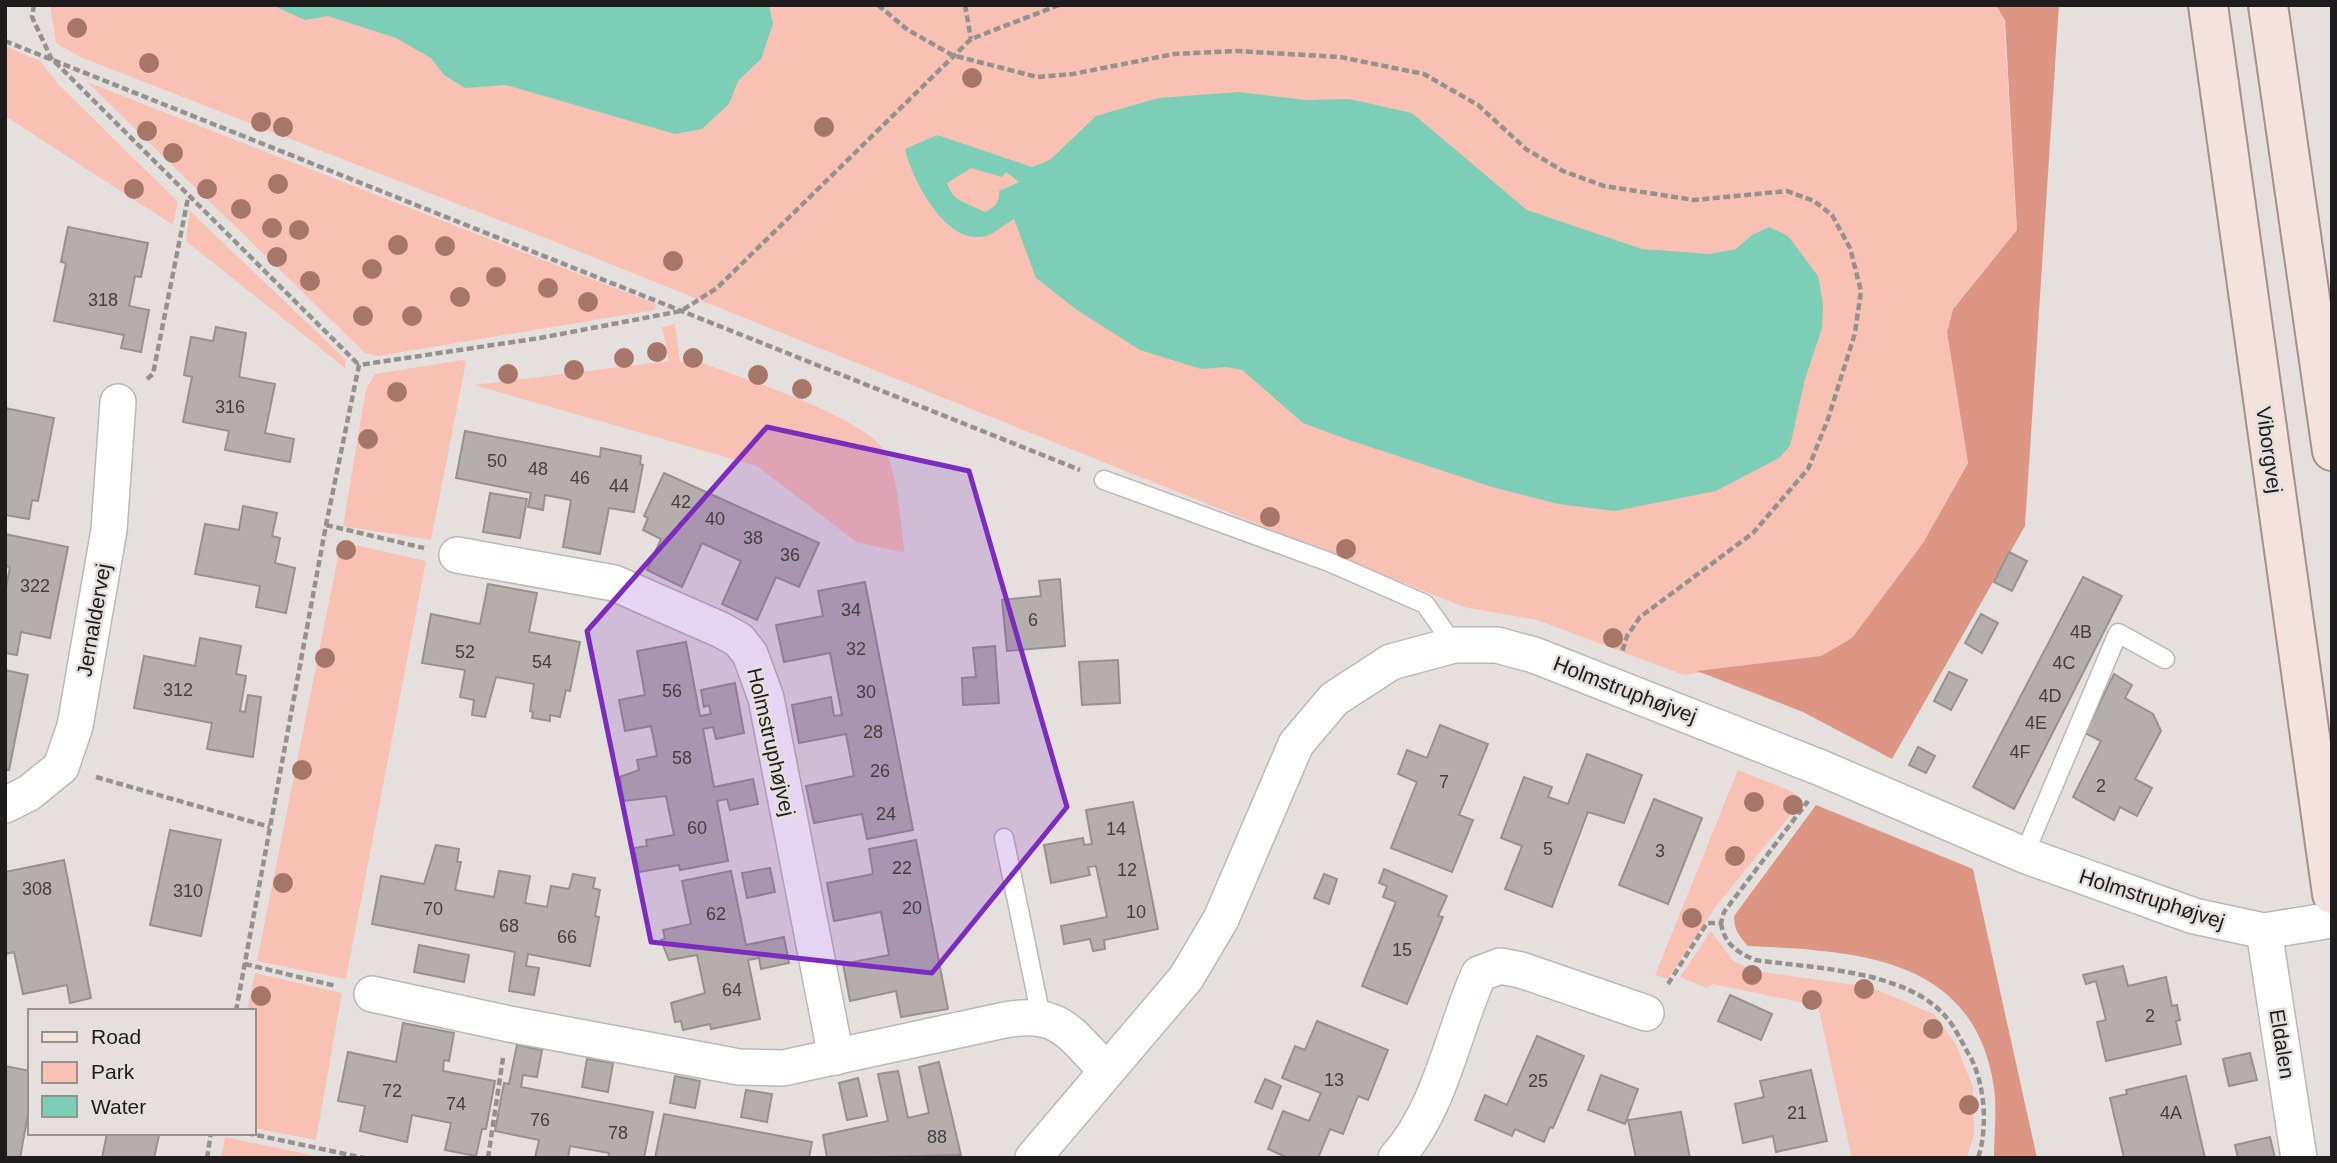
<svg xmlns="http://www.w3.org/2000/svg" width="2337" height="1163" viewBox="0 0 2337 1163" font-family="Arial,sans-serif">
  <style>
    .green { fill: #f8c1b3 }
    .forest { fill: #dc9683 }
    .water { fill: #7ccfb6; fill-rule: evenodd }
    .building { fill: #b4afad; stroke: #979290; stroke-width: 2 }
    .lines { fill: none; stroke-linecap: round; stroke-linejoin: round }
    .lane-casing { stroke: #bcb7b5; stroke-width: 21 }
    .street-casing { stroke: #bcb7b5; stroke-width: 38 }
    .primary-casing { stroke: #a4908c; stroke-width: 42 }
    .path { stroke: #94918f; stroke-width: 4.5; stroke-dasharray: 7 3.5; stroke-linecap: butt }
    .lane { stroke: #fff; stroke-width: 18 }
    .street { stroke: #fff; stroke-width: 35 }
    .primary { stroke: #f4e2de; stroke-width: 38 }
    .tree { fill: #a67668 }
    .marked { fill: #7b2cbf; fill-opacity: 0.2; stroke: #7b2cbf; stroke-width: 5; stroke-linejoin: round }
    .labels { text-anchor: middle; stroke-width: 5; stroke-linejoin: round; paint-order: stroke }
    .number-label { font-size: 18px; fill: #444140 }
    .street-label { font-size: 21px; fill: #1e1c1c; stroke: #e5e0de }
  </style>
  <rect width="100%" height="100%" fill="#e5e0de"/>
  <g class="green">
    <polygon points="50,5 1996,5 2004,21 2017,230 1953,308 1947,332 1968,462 1923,543 1852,638 1821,656 1684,675 1537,620 1464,607 543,237 80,57 56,43"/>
    <polygon points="5,46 40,61 58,84 178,202 173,225 5,116"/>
    <polygon points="87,82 656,304 655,310 378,356 365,353"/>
    <polygon points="190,211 346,360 345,368 186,241"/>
    <path d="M675,324L680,362L697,361C739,378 872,417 888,457C899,486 900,522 905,553L856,542L757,466L474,385L669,361L662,327Z"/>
    <polygon points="463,360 466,362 431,540 343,526 366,389 375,374"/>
    <polygon points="341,542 426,561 346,979 257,961"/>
    <polygon points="1738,770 1793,792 1801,802 1717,905 1668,979 1655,975"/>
    <polygon points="1711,931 1733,961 1755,971 1870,987 1934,1014 1956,1045 1973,1087 1974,1134 1967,1158 1852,1158 1818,1006 1713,984 1707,988 1680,977"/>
    <polygon points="255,973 342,993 316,1140 254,1128 254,1011 247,1011"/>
    <polygon points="225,1137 311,1155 311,1158 221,1158"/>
  </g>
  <g class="forest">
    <polygon points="1996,5 2059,5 2025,526 1892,759 1803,712 1697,671 1821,656 1852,638 1923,543 1968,463 1947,332 1953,309 2017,230 2005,21"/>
    <path d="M1816,805L1973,869L2037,1158H1994C1994,1135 1997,1110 1994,1088C1975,955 1855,951 1748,946C1739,936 1734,930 1734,916Z"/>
  </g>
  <g class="water">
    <polygon points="272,5 769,5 773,24 761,59 738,81 729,104 702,129 675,134 506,85 465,88 444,75 431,58 396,38 328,16 305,20"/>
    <path d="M1239,92L1305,100L1349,99L1412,113L1527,210L1642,249L1710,254L1736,249L1752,235L1769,227L1788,236L1818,276L1823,304L1822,328L1805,379L1790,446L1779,458L1716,491L1615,511L1558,504L1492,487L1346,439L1303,423L1242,370L1226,367L1201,369L1140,350L1077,310L1036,278L1014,219C1006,223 999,230 991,234C949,253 912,180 905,149L937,135L1032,167L1050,160L1096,116L1158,98ZM971,168L1002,177L1006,172L1019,182L999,191C1000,202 995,207 985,212C970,204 952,202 947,183Z"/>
  </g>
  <g class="building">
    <polygon points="68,227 148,243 141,277 135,276 129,306 149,310 141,352 121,348 124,335 54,321 66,263 61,262"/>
    <polygon points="216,327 246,333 239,377 275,384 265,433 294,439 290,462 225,450 229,431 183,422 192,377 184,375 191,337 213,341"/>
    <polygon points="5,408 54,418 38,501 32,500 29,519 5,515"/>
    <polygon points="465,431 600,457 601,448 641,456 640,464 643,465 634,512 609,508 600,554 563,547 571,500 545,495 543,510 528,507 531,493 456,478"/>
    <polygon points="664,473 819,543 799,587 776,577 757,620 722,604 741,561 702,543 682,587 647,570 661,539 643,530 648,518 644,516"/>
    <polygon points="490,493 527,499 520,538 483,532"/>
    <polygon points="243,506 277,513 272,536 280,538 275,563 295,568 286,613 256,607 260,586 195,574 205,524 239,530"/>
    <polygon points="5,534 68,547 50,638 21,632 17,655 5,653 5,593 10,567 5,566"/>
    <polygon points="2009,552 2027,561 2012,591 1994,582"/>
    <polygon points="2083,577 2122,596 2014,809 1973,787"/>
    <polygon points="1060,579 1065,646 1007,651 1002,600 1041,596 1039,581"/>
    <polygon points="865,582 913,830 867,839 862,814 814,823 806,786 854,776 846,734 799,743 792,705 831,697 834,716 842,715 830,653 784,662 776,625 823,616 818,591"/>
    <polygon points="488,584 537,593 529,632 580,642 570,691 566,690 560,717 550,715 550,721 532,718 533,712 530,711 534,684 496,677 485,717 472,715 474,700 460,697 465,670 422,663 431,614 480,624"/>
    <polygon points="1981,614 1998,623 1982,653 1965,643"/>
    <polygon points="200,638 241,646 236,674 246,676 240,711 245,712 248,695 261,697 253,757 207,749 212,723 134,708 144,656 195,666"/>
    <polygon points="686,642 700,716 711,714 709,705 704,707 701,690 735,683 744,733 716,739 713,727 703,729 714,787 753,779 758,804 730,810 727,799 717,801 728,861 680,870 679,865 639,872 634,848 647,846 646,840 674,835 666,796 624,801 620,777 639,770 637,760 657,756 651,726 625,731 619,700 645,695 637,651"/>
    <polygon points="995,646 999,703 963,705 962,678 976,677 973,648"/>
    <polygon points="1118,660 1120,703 1082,705 1079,662"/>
    <polygon points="5,670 28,675 9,770 5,770"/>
    <polygon points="1949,672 1967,680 1951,710 1934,701"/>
    <polygon points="2114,674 2132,685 2125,698 2153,714 2161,731 2135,779 2152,788 2137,816 2120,807 2114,820 2073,797 2101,741 2085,733"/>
    <polygon points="1440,725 1488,744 1459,815 1473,820 1452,872 1391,848 1417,782 1398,774 1407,750 1427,758"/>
    <polygon points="1918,747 1935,756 1926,773 1909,765"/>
    <polygon points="1587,754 1642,775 1624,823 1588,812 1552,907 1505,889 1522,846 1501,838 1524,777 1552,787 1548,797 1568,804"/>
    <polygon points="1654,799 1702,818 1668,904 1619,885"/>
    <polygon points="1133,802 1158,929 1104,940 1105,949 1093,951 1090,939 1064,944 1061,926 1107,917 1096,866 1088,867 1090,875 1051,883 1044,845 1083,838 1084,845 1092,844 1086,810"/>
    <polygon points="170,830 221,840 201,936 150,925"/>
    <polygon points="916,840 948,1009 901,1017 896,991 850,1001 843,964 889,955 881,912 834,921 827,883 873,874 869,849"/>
    <polygon points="436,845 459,849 457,862 461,862 455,890 494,897 499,871 530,876 525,903 547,907 551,886 569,889 573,874 595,878 593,888 600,890 595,916 599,917 590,966 528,954 526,966 539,968 534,995 509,991 515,952 372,924 381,876 424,884"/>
    <polygon points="64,860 91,998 70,1003 67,985 23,994 14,952 6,954 5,949 5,872"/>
    <polygon points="770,868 775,892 747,898 742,873"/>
    <polygon points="1384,869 1447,896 1438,916 1443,917 1407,1004 1362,986 1396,902 1383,897 1387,886 1379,883"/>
    <polygon points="731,871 746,945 784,937 789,963 761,969 759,958 748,960 760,1019 711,1029 710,1024 683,1030 681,1021 675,1022 671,1003 705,993 697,955 669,960 661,940 665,939 663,930 691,924 682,881"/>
    <polygon points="1324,874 1337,879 1329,904 1314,898"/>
    <polygon points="419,945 469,955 464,982 414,972"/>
    <polygon points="2123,966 2128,986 2166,977 2172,1006 2177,1005 2180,1020 2176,1021 2181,1044 2106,1061 2097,1022 2106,1020 2096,981 2086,984 2083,975"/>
    <polygon points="1730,995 1772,1014 1761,1040 1718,1021"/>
    <polygon points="1317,1021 1388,1050 1368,1100 1358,1096 1343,1134 1330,1129 1318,1158 1288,1158 1268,1149 1283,1111 1309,1121 1321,1093 1282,1078 1295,1046 1305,1050"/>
    <polygon points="403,1023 454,1033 449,1061 444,1060 443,1071 495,1081 486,1129 482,1129 476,1156 445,1150 451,1123 412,1115 407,1142 360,1131 365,1106 338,1101 348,1052 396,1062"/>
    <polygon points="1537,1036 1584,1056 1553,1128 1550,1127 1544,1142 1515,1129 1512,1136 1475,1120 1485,1095 1507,1105"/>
    <polygon points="517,1045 542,1050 537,1077 523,1075 521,1087 653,1112 644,1158 608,1158 609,1153 570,1146 568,1158 535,1158 539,1140 495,1131 504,1083 509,1084"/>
    <polygon points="2250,1053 2257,1080 2229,1086 2223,1059"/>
    <polygon points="587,1059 613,1063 608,1092 582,1087"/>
    <polygon points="939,1062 961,1155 827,1158 823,1135 888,1121 878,1074 898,1071 908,1118 929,1113 919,1067"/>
    <polygon points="5,1066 30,1071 30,1103 20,1158 5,1158"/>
    <polygon points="1811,1070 1827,1141 1776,1152 1773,1136 1743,1143 1735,1104 1764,1097 1760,1081"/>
    <polygon points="1601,1075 1638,1089 1625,1124 1588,1110"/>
    <polygon points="675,1076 700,1081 695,1108 670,1103"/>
    <polygon points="2186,1076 2205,1158 2124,1158 2110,1098 2127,1094 2126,1090"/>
    <polygon points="858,1078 867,1116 847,1120 839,1083"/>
    <polygon points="1265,1079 1281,1086 1272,1109 1255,1102"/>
    <polygon points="746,1090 772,1094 767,1122 741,1117"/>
    <polygon points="1681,1112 1690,1158 1636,1158 1628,1120"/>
    <polygon points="664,1114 812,1142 809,1158 655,1158"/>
    <polygon points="107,1133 159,1135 154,1158 102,1158"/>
    <polygon points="2270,1137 2275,1158 2238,1158 2235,1145"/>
  </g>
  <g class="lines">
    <g class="lane-casing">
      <g id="lane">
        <polyline points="1104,480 1329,562 1425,604 1454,645"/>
        <polyline points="1004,838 1041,1017"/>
        <polyline points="2024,855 2118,633 2165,659"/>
      </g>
    </g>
    <g class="street-casing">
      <g id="street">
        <polyline points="457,555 614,583 721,630 739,640 750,654 766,698 836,1057"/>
        <polyline points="5,805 29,793 61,767 75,726 109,530 118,402"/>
        <polyline points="2264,931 2299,1158"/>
        <path d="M372,994L509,1024L739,1067L783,1068L1005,1020C1061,1010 1070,1034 1106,1070"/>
        <polyline points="1033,1158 1186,978 1221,919 1296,744 1334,699 1391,662 1454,645 1497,645 1534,655 1821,768 2024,855 2194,916 2264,931 2332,920"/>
        <path d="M1396,1158C1441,1108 1452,1034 1479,974L1500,966L1521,970L1646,1013"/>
      </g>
    </g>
    <g class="primary-casing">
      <g id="primary">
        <polyline points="2208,5 2332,894"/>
        <polyline points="2268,5 2332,451"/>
      </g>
    </g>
    <g class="path">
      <polyline points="34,5 32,17 51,58 359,365"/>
      <polyline points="878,5 908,30 952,55 1037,77 1073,74 1174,54 1236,51 1340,57 1424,74 1478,105 1526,149 1563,171 1604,186 1694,200 1787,191 1814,201 1832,215 1850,248 1861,291 1855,333 1828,419 1808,469 1753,533 1640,617 1627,636 1622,652"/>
      <polyline points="965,5 971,39"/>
      <polyline points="5,41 1080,470"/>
      <polyline points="147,379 153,374 188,198"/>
      <polyline points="326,525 424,548"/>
      <polyline points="96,777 270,827"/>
      <path d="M1721,923C1724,943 1736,952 1755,960C1811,968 1907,970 1946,1017C1956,1028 1963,1045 1971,1058C1985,1086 1988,1128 1978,1158"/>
      <polyline points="245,964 336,986"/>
      <polyline points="1668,984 1707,923 1721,923 1724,912 1808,801"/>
      <polyline points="236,1011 326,525 359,365 540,338 681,311 717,288 971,39 1059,5"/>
      <polyline points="247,1133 364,1158"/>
      <polyline points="207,1158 211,1133"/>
      <polyline points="488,1158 503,1058"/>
    </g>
    <use href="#lane" class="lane"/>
    <use href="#street" class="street"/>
    <use href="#primary" class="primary"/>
  </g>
  <g class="tree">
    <circle cx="77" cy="28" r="10"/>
    <circle cx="149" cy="63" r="10"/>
    <circle cx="972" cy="78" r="10"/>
    <circle cx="261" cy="122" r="10"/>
    <circle cx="283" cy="127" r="10"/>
    <circle cx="824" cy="127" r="10"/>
    <circle cx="147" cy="131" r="10"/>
    <circle cx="173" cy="153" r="10"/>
    <circle cx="278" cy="184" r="10"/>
    <circle cx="134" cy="189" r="10"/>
    <circle cx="207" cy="189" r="10"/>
    <circle cx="241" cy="209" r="10"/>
    <circle cx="272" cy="228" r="10"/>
    <circle cx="299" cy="230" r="10"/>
    <circle cx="398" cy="245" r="10"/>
    <circle cx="445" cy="246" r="10"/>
    <circle cx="277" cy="257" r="10"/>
    <circle cx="673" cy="261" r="10"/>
    <circle cx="372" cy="269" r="10"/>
    <circle cx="496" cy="277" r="10"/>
    <circle cx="310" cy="281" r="10"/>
    <circle cx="548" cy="288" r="10"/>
    <circle cx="460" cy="297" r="10"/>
    <circle cx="588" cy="302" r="10"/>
    <circle cx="363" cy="316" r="10"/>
    <circle cx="412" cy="316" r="10"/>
    <circle cx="657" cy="352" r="10"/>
    <circle cx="624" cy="358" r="10"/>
    <circle cx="693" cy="358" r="10"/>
    <circle cx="574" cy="370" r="10"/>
    <circle cx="508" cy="374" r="10"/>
    <circle cx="758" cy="375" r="10"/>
    <circle cx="802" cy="389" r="10"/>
    <circle cx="397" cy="392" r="10"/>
    <circle cx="368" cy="439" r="10"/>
    <circle cx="1270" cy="517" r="10"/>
    <circle cx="1346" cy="549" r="10"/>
    <circle cx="346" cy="550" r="10"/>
    <circle cx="1613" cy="638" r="10"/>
    <circle cx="325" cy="658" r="10"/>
    <circle cx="302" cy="770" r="10"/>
    <circle cx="1754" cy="802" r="10"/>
    <circle cx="1793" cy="805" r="10"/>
    <circle cx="1735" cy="856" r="10"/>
    <circle cx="283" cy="883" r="10"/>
    <circle cx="1692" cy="918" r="10"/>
    <circle cx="1752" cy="975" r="10"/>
    <circle cx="1864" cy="989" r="10"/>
    <circle cx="261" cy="996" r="10"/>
    <circle cx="1812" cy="1000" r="10"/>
    <circle cx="1933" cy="1029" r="10"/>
    <circle cx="1969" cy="1105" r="10"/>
  </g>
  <path class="marked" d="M767,427L969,471L1067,807L932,973L651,942L587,631Z"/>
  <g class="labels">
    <g class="number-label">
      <text x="103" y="306">318</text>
      <text x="230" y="413">316</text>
      <text x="497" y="467">50</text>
      <text x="538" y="475">48</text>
      <text x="580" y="484">46</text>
      <text x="619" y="492">44</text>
      <text x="681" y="508">42</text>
      <text x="715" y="525">40</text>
      <text x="753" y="544">38</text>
      <text x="790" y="561">36</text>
      <text x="35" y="592">322</text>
      <text x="851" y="616">34</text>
      <text x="1033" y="626">6</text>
      <text x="2081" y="638">4B</text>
      <text x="856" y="655">32</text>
      <text x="465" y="658">52</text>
      <text x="542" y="668">54</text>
      <text x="2064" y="669">4C</text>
      <text x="178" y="696">312</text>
      <text x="672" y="697">56</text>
      <text x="866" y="698">30</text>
      <text x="2050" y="702">4D</text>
      <text x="2036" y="729">4E</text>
      <text x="873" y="738">28</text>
      <text x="2020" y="758">4F</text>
      <text x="682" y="764">58</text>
      <text x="880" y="777">26</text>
      <text x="1444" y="788">7</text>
      <text x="2101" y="792">2</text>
      <text x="886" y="820">24</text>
      <text x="697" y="834">60</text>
      <text x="1116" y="835">14</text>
      <text x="1548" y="855">5</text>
      <text x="1660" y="857">3</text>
      <text x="902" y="874">22</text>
      <text x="1127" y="876">12</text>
      <text x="37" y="895">308</text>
      <text x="188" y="897">310</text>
      <text x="912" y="914">20</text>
      <text x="433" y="915">70</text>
      <text x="1136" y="918">10</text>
      <text x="716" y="920">62</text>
      <text x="509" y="932">68</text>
      <text x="567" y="943">66</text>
      <text x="1402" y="956">15</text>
      <text x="732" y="996">64</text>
      <text x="2150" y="1022">2</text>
      <text x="1334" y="1086">13</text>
      <text x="1538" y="1087">25</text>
      <text x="392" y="1097">72</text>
      <text x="456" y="1110">74</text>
      <text x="1797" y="1119">21</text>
      <text x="2171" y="1119">4A</text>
      <text x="540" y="1126">76</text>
      <text x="618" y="1139">78</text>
      <text x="937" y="1143">88</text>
    </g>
    <g class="street-label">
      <text transform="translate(2269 450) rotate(82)" y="7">Viborgvej</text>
      <text transform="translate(94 620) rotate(-80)" y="7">Jernaldervej</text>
      <text transform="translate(1625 690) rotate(21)" y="7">Holmstruphøjvej</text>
      <text transform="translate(771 742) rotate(77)" y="7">Holmstruphøjvej</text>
      <text transform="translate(2152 899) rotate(18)" y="7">Holmstruphøjvej</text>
      <text transform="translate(2282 1044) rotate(81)" y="7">Eldalen</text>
    </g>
  </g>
  <rect width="2337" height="1163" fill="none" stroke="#1e1c1c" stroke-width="14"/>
  <rect x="28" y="1009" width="228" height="126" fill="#e5e0de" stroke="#959290" stroke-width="2"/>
  <rect x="42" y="1032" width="35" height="10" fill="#f4e2de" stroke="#959290" stroke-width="2"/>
  <text x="91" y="1044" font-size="21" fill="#1e1c1c">Road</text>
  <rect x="42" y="1062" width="35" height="21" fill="#f8c1b3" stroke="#959290" stroke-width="2"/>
  <text x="91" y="1079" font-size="21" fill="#1e1c1c">Park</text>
  <rect x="42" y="1096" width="35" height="21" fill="#7ccfb6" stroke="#959290" stroke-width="2"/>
  <text x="91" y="1114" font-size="21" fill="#1e1c1c">Water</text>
</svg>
